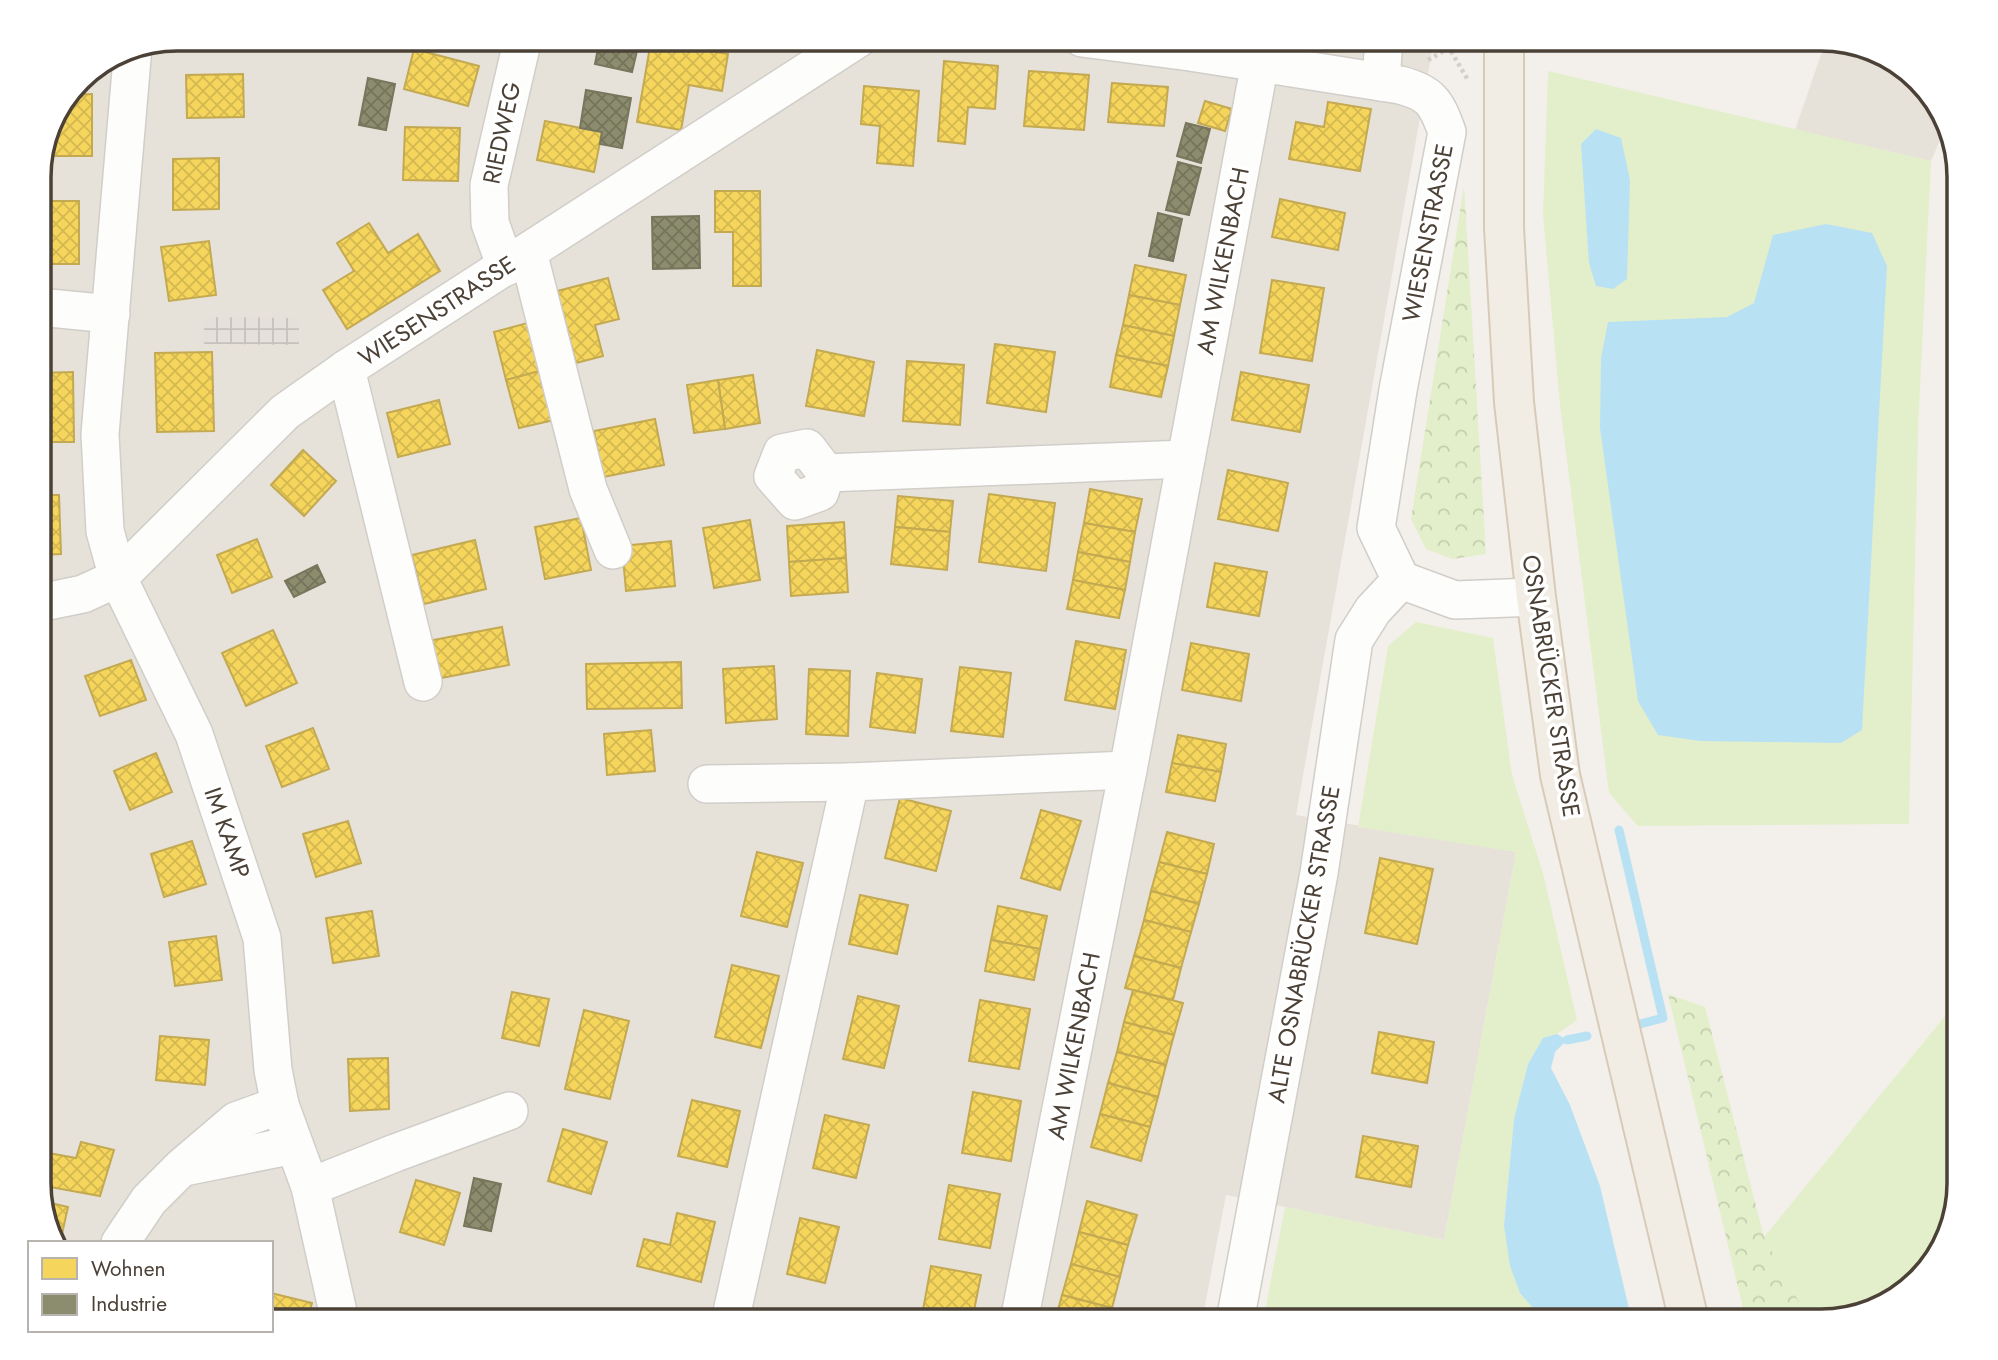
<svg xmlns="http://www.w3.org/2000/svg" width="1998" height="1360" viewBox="0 0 1998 1360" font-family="Jost,sans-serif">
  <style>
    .residential { fill: #e7e2d9 }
    .industrial { fill: url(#industrial-grid) }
    .green { fill: #e3efca }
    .forest { fill: url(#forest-crowns) }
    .water { fill: #b9e1f4 }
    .homes { fill: url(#homes-cross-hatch); stroke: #c3a951; stroke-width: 2 }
    .industry { fill: url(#industry-cross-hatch); stroke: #78765d; stroke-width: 2 }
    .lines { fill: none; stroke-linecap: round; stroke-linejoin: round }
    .stream { stroke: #b9e1f4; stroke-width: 9 }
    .minor-casing { stroke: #d1cec9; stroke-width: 40 }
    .major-casing { stroke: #d7cbb8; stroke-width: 42 }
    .path { stroke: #d3d0cb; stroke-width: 4.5; stroke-dasharray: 3.5 3.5; stroke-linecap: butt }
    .minor { stroke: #fdfdfc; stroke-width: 37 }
    .major { stroke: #f2ede4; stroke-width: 38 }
    .labels { text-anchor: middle; stroke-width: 7; stroke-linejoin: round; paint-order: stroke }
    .street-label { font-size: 24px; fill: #4b4136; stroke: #fff }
    .rim { fill: none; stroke: #4b4136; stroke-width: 3.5 }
  </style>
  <defs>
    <pattern id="industrial-grid" width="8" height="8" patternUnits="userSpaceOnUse" patternTransform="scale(1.75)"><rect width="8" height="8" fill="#e6e0db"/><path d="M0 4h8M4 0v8" fill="none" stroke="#c7c1bd"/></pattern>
    <pattern id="forest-crowns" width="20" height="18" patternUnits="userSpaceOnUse" patternTransform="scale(1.75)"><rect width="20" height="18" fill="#e3efca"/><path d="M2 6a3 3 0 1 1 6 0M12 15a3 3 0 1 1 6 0" fill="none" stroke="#c4ceae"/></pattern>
    <pattern id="homes-cross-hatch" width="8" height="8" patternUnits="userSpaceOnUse" patternTransform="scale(1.75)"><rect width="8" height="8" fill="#f6d55c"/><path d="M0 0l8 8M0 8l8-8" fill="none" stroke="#d4b851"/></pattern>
    <pattern id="industry-cross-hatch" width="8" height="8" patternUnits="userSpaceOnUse" patternTransform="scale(1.75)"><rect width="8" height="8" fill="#8c8c6e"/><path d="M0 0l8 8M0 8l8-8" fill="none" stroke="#74745b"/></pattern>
  </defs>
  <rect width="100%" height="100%" fill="#f3f0ec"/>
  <g class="residential">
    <polygon points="177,38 1434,39 1296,815 1516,852 1444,1240 1226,1195 1202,1321 271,1321 271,1243 54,1243 39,1192 39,168 49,123 79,79 124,49"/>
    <polygon points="1826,40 1898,62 1945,115 1947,124 1931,161 1795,130"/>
  </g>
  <polygon class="industrial" points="204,317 299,318 299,345 204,344"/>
  <g class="green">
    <polygon points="1548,71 1931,161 1918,431 1909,824 1638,826 1609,793 1560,405 1543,215"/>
    <polygon points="1416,622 1493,638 1512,775 1543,873 1577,1020 1557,1034 1543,1038 1528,1064 1514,1119 1504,1225 1540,1316 1547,1321 1263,1321 1285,1207 1444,1240 1516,852 1358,827 1388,646"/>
    <polygon points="1959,999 1959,1184 1936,1260 1883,1307 1822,1321 1808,1321 1798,1300 1764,1237"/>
  </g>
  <g class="forest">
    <polygon points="1464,186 1486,554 1452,559 1426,549 1411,519"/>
    <polygon points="1668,994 1705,1007 1764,1237 1798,1300 1808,1321 1746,1321"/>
  </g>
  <g class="water">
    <polygon points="1596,129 1621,138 1630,180 1627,279 1613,289 1596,286 1589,263 1581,144"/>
    <polygon points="1826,224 1872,233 1887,266 1862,730 1841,743 1700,741 1658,735 1638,701 1600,428 1601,358 1608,322 1727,317 1754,303 1773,235"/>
    <polygon points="1557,1034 1567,1040 1555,1052 1551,1068 1570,1105 1600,1186 1632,1321 1547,1321 1540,1316 1520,1293 1510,1266 1504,1225 1514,1119 1528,1064 1543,1038"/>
  </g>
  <g class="homes">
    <polygon points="651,41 728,54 722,91 689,85 681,130 637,122"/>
    <polygon points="414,49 479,66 468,106 404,89"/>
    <polygon points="944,61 998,66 995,109 968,107 965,144 938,141"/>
    <polygon points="1029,71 1089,75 1084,130 1024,126"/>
    <polygon points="243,74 244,117 187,118 186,75"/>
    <polygon points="1112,83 1168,87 1164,126 1108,122"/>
    <polygon points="864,86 919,91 913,166 877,163 880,126 861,124"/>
    <polygon points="92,94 92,156 47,156 47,133 49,123 68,95"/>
    <polygon points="1205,101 1232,109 1225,131 1198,123"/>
    <polygon points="1328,102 1371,109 1360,171 1289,159 1296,122 1324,127"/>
    <polygon points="545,121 602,132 594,172 537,160"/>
    <polygon points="405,127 460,128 458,181 403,180"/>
    <polygon points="219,158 219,209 173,210 173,159"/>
    <polygon points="715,191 760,191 761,286 733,286 733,232 715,232"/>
    <polygon points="1280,199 1345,213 1338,250 1272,237"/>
    <rect x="39" y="201" width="40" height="63"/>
    <polygon points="369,223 388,253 418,234 440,271 347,329 323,290 354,271 337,243"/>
    <polygon points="209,241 216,295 169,301 161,247"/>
    <polygon points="1135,265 1186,275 1180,305 1129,295"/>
    <polygon points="608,278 619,319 595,325 603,356 576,363 557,291"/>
    <polygon points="1272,280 1324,288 1312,361 1260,353"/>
    <polygon points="1129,295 1180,305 1174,336 1123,325"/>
    <polygon points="539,320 551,368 506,380 494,332"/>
    <polygon points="1123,325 1174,336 1168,366 1116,355"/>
    <polygon points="995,344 1055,352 1046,412 987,403"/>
    <polygon points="817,350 874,362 864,416 806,406"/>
    <polygon points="212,352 214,431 157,432 155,353"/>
    <polygon points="1116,355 1168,366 1161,397 1110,387"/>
    <polygon points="907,361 964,365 960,425 903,421"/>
    <polygon points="551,368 563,418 519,428 506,380"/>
    <polygon points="73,372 74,442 39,442 39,373"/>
    <polygon points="1241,372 1309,385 1300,432 1232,420"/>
    <polygon points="753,375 760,423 725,429 718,380"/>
    <polygon points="718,380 725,429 694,433 687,385"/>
    <polygon points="439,400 450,444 398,457 387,413"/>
    <polygon points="655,419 664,465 603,477 594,431"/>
    <polygon points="303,450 336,481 304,516 271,485"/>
    <polygon points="1228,470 1288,483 1278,531 1218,519"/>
    <polygon points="1090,489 1142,499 1135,532 1084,523"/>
    <polygon points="989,494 1055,503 1046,571 979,562"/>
    <polygon points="39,495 59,495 61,554 39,555"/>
    <polygon points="898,496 953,501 950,532 895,527"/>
    <polygon points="581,518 591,570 545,579 535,527"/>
    <polygon points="750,520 760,580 714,588 703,528"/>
    <polygon points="844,522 846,558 789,562 787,526"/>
    <polygon points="1084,523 1135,532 1130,562 1078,552"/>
    <polygon points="895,527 950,532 947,570 891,564"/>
    <polygon points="257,539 272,577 232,593 217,555"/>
    <polygon points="475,540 486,589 424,604 412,555"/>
    <polygon points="671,541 675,586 626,591 622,546"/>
    <polygon points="1078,552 1130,562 1125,590 1073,580"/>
    <polygon points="846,558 848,592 791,596 789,562"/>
    <polygon points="1215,563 1267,572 1259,616 1207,607"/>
    <polygon points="1073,580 1125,590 1119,618 1067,609"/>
    <polygon points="502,627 509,665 436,679 428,641"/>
    <polygon points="273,630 297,683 246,706 222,653"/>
    <polygon points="1076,641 1126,650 1115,709 1065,700"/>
    <polygon points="1191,643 1249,654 1241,701 1182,690"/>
    <polygon points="131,660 146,700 100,716 85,676"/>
    <polygon points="681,662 682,708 587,709 586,664"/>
    <polygon points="774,666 777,719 726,723 723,669"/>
    <polygon points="960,667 1011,673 1003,737 951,731"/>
    <polygon points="809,669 850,671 848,736 806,734"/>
    <polygon points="877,673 922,679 915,733 870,727"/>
    <polygon points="313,728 329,769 282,787 266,746"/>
    <polygon points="651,730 655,771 607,775 604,734"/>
    <polygon points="1178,735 1226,744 1221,772 1172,763"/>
    <polygon points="156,753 172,792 130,810 114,771"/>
    <polygon points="1172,763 1221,772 1215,801 1166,792"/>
    <polygon points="900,798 951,811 936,871 885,858"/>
    <polygon points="1041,810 1081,821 1060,890 1021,878"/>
    <polygon points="348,821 361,863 316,877 303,834"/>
    <polygon points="1167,832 1214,844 1207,874 1159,862"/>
    <polygon points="192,841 206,884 164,897 151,854"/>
    <polygon points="757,852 803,863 787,927 741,916"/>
    <polygon points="1380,858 1433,869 1417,944 1365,933"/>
    <polygon points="1159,862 1207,874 1199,904 1151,891"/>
    <polygon points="1151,891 1199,904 1191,932 1144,920"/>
    <polygon points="860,895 908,905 897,954 849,944"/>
    <polygon points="998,906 1047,916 1040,949 991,940"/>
    <polygon points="372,911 379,956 333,963 326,918"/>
    <polygon points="1144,920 1191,932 1181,968 1134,956"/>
    <polygon points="216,936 222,980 175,986 169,942"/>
    <polygon points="991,940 1040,949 1034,980 985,971"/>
    <polygon points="1134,956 1181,968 1173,1000 1125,988"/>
    <polygon points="732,965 779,976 761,1048 715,1037"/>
    <polygon points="1133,990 1183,1003 1174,1035 1124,1022"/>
    <polygon points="512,992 549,999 539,1046 502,1038"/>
    <polygon points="858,996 899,1006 884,1068 843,1059"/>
    <polygon points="980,1000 1030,1009 1019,1069 969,1061"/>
    <polygon points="584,1010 629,1021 610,1099 565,1089"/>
    <polygon points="1124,1022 1174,1035 1166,1065 1117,1052"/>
    <polygon points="1379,1032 1434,1042 1427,1083 1372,1073"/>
    <polygon points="160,1036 209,1040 205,1085 156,1080"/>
    <polygon points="1117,1052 1166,1065 1158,1097 1108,1083"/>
    <polygon points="388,1058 389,1109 350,1111 348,1059"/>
    <polygon points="1108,1083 1158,1097 1150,1127 1100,1114"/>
    <polygon points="973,1092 1021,1101 1011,1161 962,1153"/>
    <polygon points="692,1100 740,1111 727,1167 678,1156"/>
    <polygon points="1100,1114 1150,1127 1141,1161 1091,1147"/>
    <polygon points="825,1115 869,1125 856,1178 813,1168"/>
    <polygon points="563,1129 607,1142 591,1194 548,1181"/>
    <polygon points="1363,1136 1418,1146 1411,1187 1356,1177"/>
    <polygon points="81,1142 114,1150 100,1196 39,1185 39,1171 43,1152 76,1158"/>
    <polygon points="416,1180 460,1193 444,1245 400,1232"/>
    <polygon points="949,1185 1000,1194 990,1248 939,1239"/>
    <polygon points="42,1201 68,1207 60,1243 54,1243"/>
    <polygon points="1087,1201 1137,1215 1128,1245 1079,1232"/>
    <polygon points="677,1213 715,1222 701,1282 637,1266 644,1239 670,1245"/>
    <polygon points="800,1218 839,1227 825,1283 787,1274"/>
    <polygon points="1079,1232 1128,1245 1120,1277 1071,1264"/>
    <polygon points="1071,1264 1120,1277 1112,1308 1062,1295"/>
    <polygon points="931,1266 981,1275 972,1321 921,1321"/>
    <polygon points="271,1293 312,1303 307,1321 271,1321"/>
    <polygon points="1062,1295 1112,1308 1108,1321 1055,1321"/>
    <polygon points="772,1313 806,1321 770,1321"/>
  </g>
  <g class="industry">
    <polygon points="600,38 640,38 632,72 595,64"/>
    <polygon points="368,78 395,84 386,130 359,125"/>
    <polygon points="586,90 631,98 622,148 600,144 602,132 580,128"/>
    <polygon points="1186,123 1210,129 1201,163 1177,156"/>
    <polygon points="1178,162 1201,168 1189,215 1166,210"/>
    <polygon points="1158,213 1182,219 1173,261 1149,256"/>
    <polygon points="699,216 700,268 653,269 652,217"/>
    <polygon points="317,565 325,582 294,597 285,581"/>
    <polygon points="474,1178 501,1184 491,1231 464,1226"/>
  </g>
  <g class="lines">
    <g class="stream">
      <polyline points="1619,830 1663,1018 1640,1024"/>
      <polyline points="1567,1040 1587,1036"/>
    </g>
    <g class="minor-casing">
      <g id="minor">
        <path d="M1082,38L1190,52L1400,85C1431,93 1436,102 1447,132L1398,390L1376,528L1401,580L1455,600L1536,597"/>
        <polyline points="133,47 100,434 105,531 118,578 194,734 262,938 273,1070 280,1105 310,1187 340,1321"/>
        <polyline points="1381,82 1384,38"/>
        <polyline points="528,252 588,489 613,550"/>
        <polyline points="506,267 490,223 489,185 523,38"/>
        <polyline points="39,307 111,314"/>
        <polyline points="346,369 423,682"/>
        <polyline points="826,473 820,492 795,501 773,476 782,453 807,448 826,473 1186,459"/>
        <polyline points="39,603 83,594 118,578 285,412 346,369 859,38"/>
        <polyline points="707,784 850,782"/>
        <polyline points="184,1167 294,1145"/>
        <polyline points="310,1187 395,1153 509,1111"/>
        <polyline points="120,1243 149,1200 182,1167 236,1121 280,1105"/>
        <polyline points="730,1321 850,782 1128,770"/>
        <polyline points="1019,1321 1128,770 1260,63"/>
        <polyline points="1235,1321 1319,873 1354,640 1373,610 1401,580"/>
      </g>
    </g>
    <g class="major-casing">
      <polyline id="major" points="1504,38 1504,228 1514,402 1536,597 1560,775 1689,1321"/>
    </g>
    <g class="path">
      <polyline points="1450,38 1449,48 1468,80"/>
      <polyline points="1428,60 1449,48"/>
    </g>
    <use href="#minor" class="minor"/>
    <use href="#major" class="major"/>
  </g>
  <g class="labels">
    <g class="street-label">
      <text transform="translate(502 133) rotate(-78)" y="8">RIEDWEG</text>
      <text transform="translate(1428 233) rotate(-79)" y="8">WIESENSTRASSE</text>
      <text transform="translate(1223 261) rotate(-79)" y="8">AM WILKENBACH</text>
      <text transform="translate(437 311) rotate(-33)" y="8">WIESENSTRASSE</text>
      <text transform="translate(1551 686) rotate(81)" y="8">OSNABRÜCKER STRASSE</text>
      <text transform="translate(227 833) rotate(71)" y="8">IM KAMP</text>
      <text transform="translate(1304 944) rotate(-80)" y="8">ALTE OSNABRÜCKER STRASSE</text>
      <text transform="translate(1074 1046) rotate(-79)" y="8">AM WILKENBACH</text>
    </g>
  </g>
  <path d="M0 0H1998V1360H0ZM177 51H1821A126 126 0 0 1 1947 177V1183A126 126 0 0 1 1821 1309H177A126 126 0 0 1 51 1183V177A126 126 0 0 1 177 51Z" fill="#fff" fill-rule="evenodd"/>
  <path class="rim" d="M177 51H1821A126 126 0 0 1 1947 177V1183A126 126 0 0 1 1821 1309H177A126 126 0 0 1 51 1183V177A126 126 0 0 1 177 51Z"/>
  <rect x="28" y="1241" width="245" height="91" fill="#ffffff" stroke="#b7b3af" stroke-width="2"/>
  <rect x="42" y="1258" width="35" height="21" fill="#f6d55c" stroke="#b7b3af" stroke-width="2"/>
  <text x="91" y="1276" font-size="21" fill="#4b4136">Wohnen</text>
  <rect x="42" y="1294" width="35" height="21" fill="#8c8c6e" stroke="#b7b3af" stroke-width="2"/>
  <text x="91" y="1311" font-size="21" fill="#4b4136">Industrie</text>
</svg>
